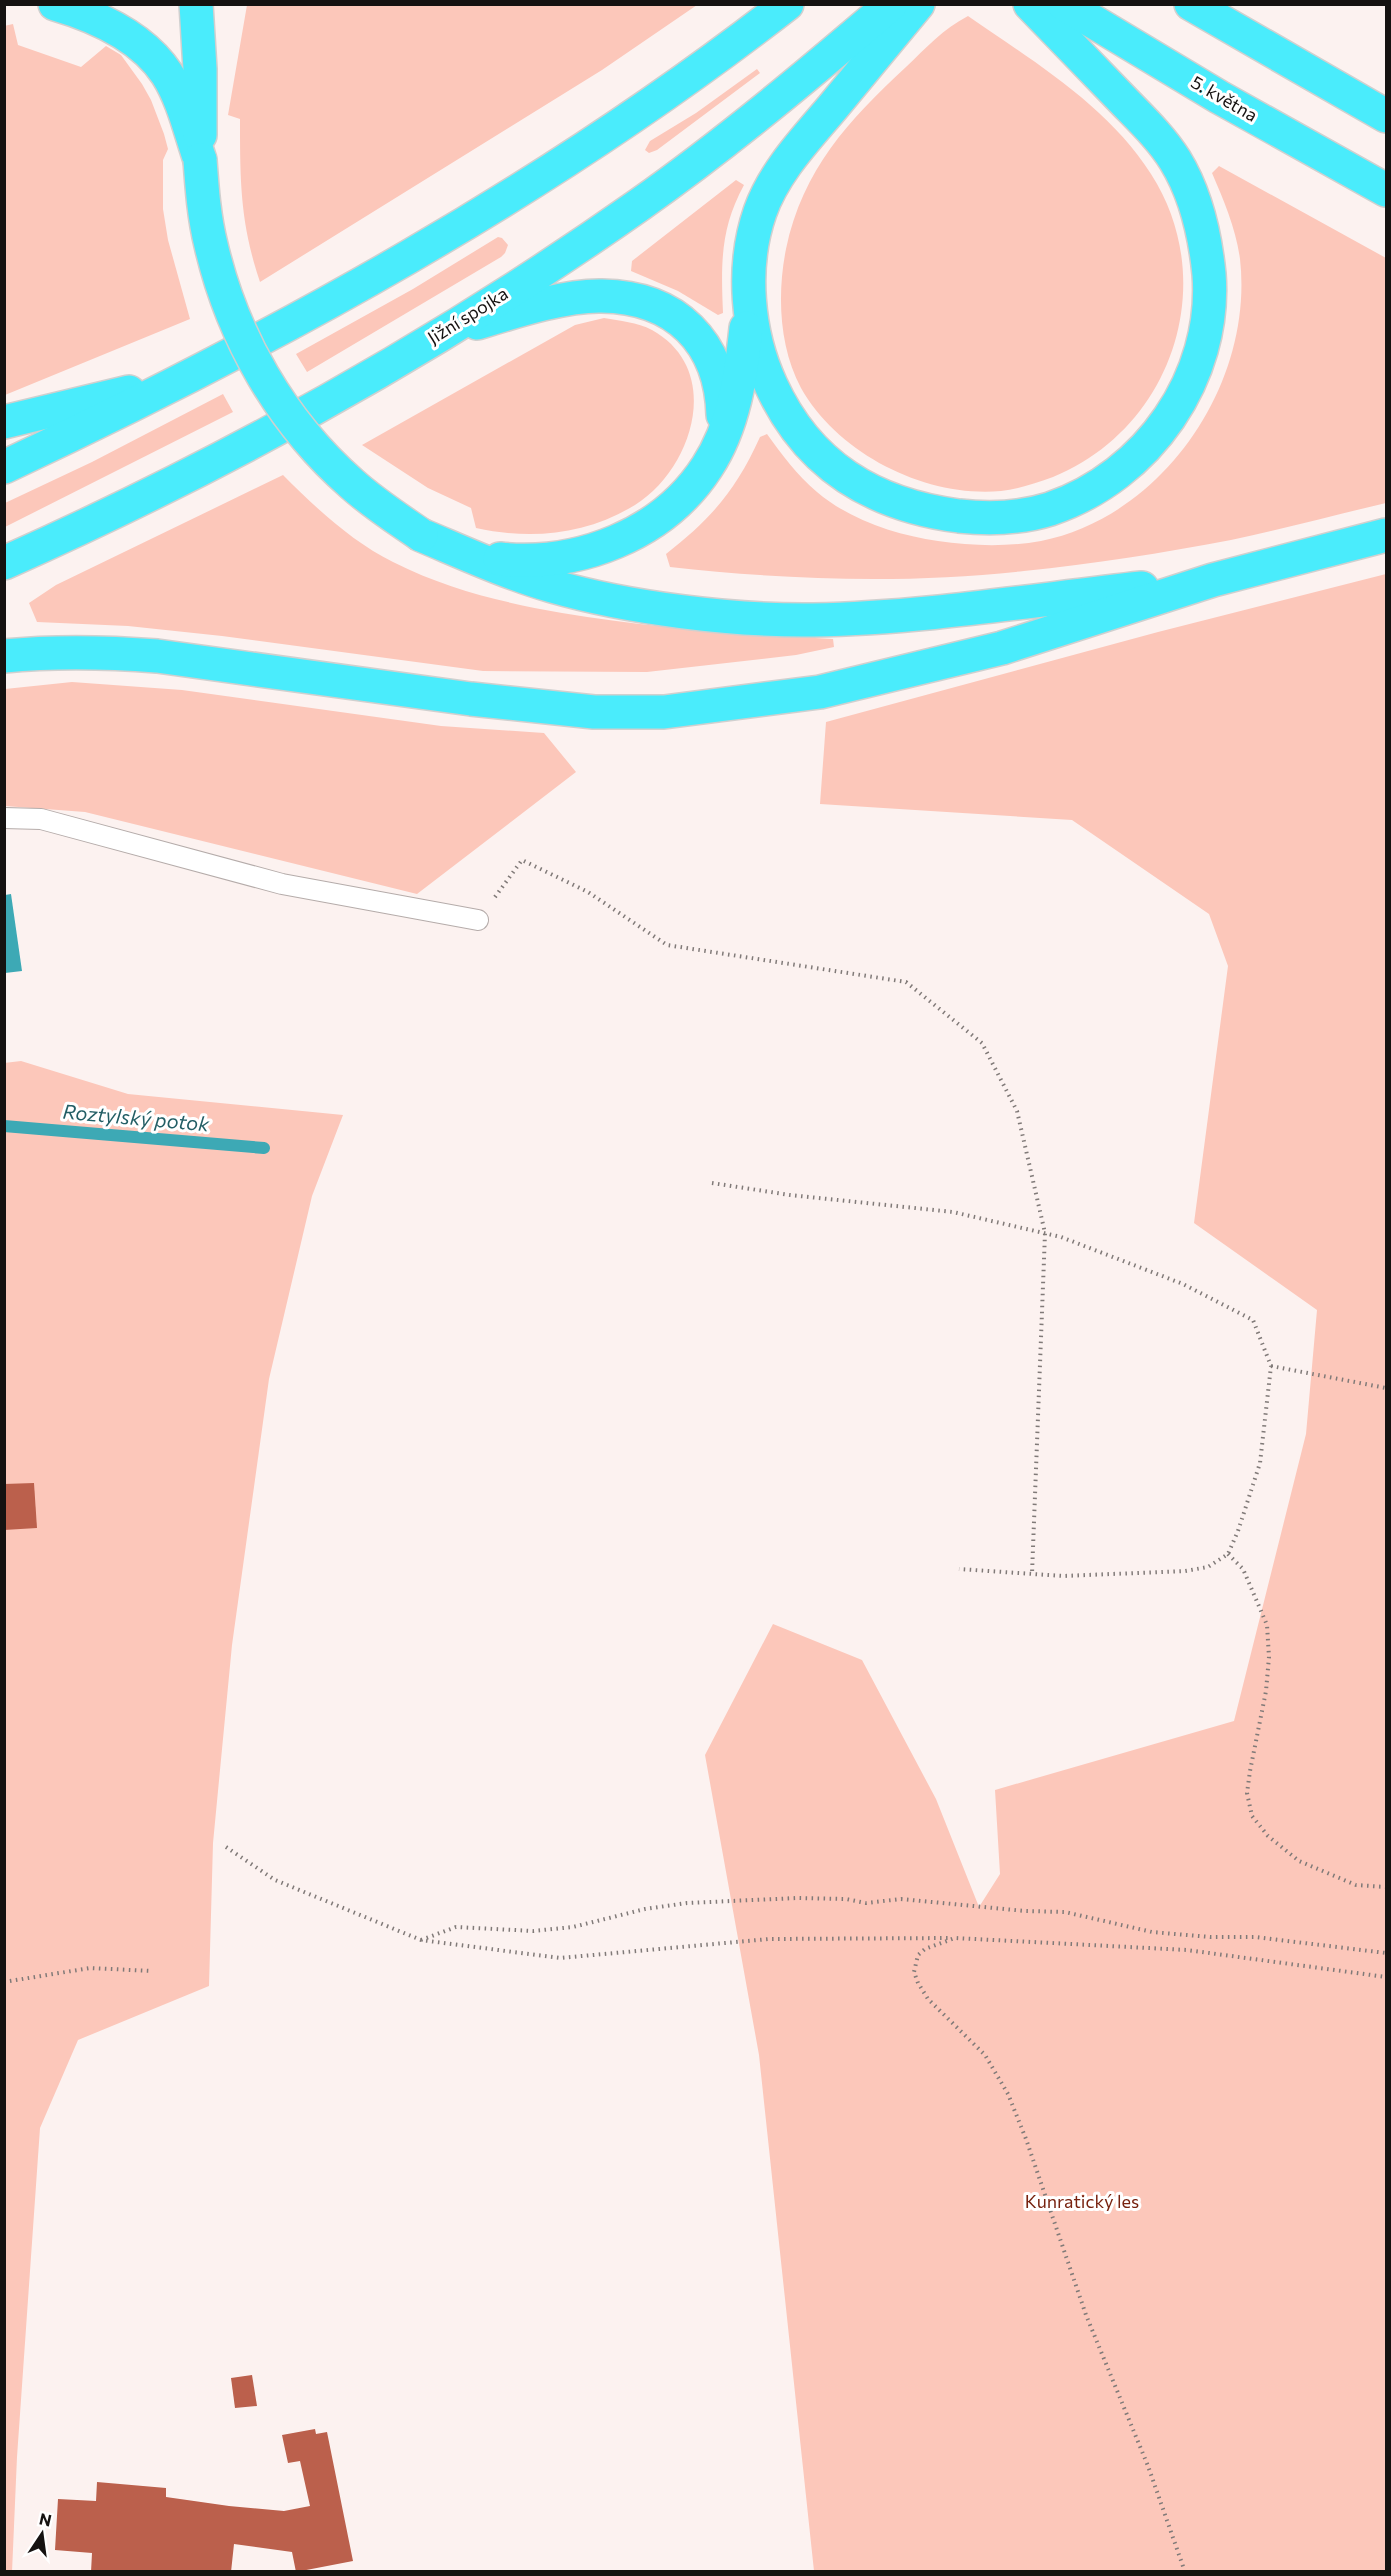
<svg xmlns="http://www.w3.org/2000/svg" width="1391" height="2576" viewBox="0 0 1391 2576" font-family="Commissioner,sans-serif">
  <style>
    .green { fill: #fcc7ba }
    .water { fill: #3da9b5 }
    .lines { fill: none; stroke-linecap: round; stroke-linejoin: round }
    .stream { stroke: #3da9b5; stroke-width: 12 }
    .building { fill: #bb604c }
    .service-casing { stroke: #b5acaa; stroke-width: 22 }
    .trunk-casing { stroke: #d0d0cf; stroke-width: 36 }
    .path { stroke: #807a78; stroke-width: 4; stroke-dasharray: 1.5 4.5; stroke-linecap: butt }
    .service { stroke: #fff; stroke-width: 20 }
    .trunk { stroke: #4aecfc; stroke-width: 33 }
    .trunk-bridge-casing { stroke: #d0d0cf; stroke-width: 36; stroke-linecap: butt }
    .trunk-bridge { stroke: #4aecfc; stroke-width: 33 }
    .labels { text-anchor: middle; stroke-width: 6; stroke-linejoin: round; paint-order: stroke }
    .street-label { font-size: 18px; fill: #151211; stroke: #fff }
    .park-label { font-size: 18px; fill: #77220f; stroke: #fff }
    .water-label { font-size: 20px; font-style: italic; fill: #235e65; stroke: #fff }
  </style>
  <rect width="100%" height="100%" fill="#fcf2f0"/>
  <g class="green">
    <path d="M247,5V4L697,5L602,70L260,282C240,223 240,180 240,119L228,115Z"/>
    <path d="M968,16C1033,61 1108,106 1151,174C1221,283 1172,429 1053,477C1036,483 1019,489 1001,491C926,498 838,454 801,388C779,347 777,294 786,249C803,169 848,121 906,67C926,48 943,29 968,16Z"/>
    <polygon points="13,24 18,45 81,67 106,46 121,55 142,84 151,100 164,134 168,149 163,160 163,209 168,240 190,319 5,395 4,26"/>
    <polygon points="757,69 760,73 657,150 649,153 645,150 650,141 696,113"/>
    <path d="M1219,166L1386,258V503C1335,515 1283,529 1231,540C1163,553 1093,564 1024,571C908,584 786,580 670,567L666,554C712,518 736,490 760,437L767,434C782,455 797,475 817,492C850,520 896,535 938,541C972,546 1007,547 1041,541C1165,516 1254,382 1240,259C1236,229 1224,201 1212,173Z"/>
    <path d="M736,180L744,185C720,229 721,264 723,313L718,315L678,291L631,271L632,261Z"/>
    <polygon points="498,237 502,238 508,245 505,253 501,257 307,372 296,354 413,289"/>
    <path d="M604,318C620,321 637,322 652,330C724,370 693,469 635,505C586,535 531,540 476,528L471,508L428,488L362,445L575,325Z"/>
    <polygon points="223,394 233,412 5,527 5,503 92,462"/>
    <path d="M283,475C316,508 351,541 393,562C449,590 501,602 562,613C652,628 742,634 833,639L834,647L796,655L647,672L483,671L222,636L128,626L37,622L29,603L56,585Z"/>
    <polygon points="1386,574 1386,2571 814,2571 759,2055 705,1755 773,1624 862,1660 936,1799 979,1907 1000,1874 995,1790 1234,1721 1306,1434 1317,1310 1194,1223 1228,966 1209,914 1072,820 820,804 826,722 1158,632"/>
    <polygon points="72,682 182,690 441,726 544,733 576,772 417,894 85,812 5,806 5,689"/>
    <polygon points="21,1061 128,1094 343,1115 312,1196 269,1379 232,1645 213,1843 209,1986 78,2040 40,2128 17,2457 12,2572 4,2571 4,1063"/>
  </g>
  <polygon class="water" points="11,894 22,971 5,973 5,895"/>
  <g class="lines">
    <polyline class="stream" points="4,1126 264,1148"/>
  </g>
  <g class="building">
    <polygon points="34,1483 37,1528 4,1530 4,1484"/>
    <polygon points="252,2375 257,2406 235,2408 231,2378"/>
    <polygon points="315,2429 316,2434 327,2432 353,2561 296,2572 292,2552 234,2544 231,2572 91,2572 92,2553 55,2550 58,2499 96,2501 97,2482 166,2488 166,2497 229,2506 284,2511 310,2506 300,2461 288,2463 282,2435"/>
  </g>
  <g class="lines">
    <g class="service-casing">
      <polyline id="service" points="4,818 41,819 282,884 478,920"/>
    </g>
    <g class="trunk-casing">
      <g id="trunk">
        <path d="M55,4C96,16 142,36 167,74C183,99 190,131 200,160"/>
        <polyline points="196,4 200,69 200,135"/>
        <path d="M918,4C889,39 861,73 832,108C805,140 774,172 760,212C741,267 747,333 771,385C808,466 873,505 959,516C988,519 1022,518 1050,509C1148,476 1217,377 1209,274C1205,234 1196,194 1175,160C1160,136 1138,116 1119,96C1089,65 1060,35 1030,4"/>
        <polyline points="1064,4 1219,97 1386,190"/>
        <polyline points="1191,4 1386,116"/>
        <path d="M477,323C513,312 565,295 602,296C676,297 721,342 723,415"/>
        <polyline points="4,422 129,392"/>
        <path d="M4,467C278,338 548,190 787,4"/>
        <path d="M421,535C464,553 507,573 552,586C628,608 734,621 813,620C923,618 1033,600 1142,588"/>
        <path d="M500,559C578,567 663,535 707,467C734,426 741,376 746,328"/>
        <path d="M4,563C226,464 440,345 639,205C727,143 809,74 891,4"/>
        <path d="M4,656C55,651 106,652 157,656L471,699L594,712H664L820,692L1002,648L1213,580L1386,535"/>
      </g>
    </g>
    <g class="path">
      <polyline points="495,897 522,860 588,892 667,945 906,982 982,1043 1017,1111 1045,1233 1032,1574"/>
      <polyline points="712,1183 790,1195 953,1212 1061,1237 1183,1284 1253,1320 1271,1366 1260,1463 1238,1531 1228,1554 1208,1567 1185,1571 1063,1576 959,1569"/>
      <polyline points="1271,1366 1386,1388"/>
      <polyline points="1228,1554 1243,1569 1267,1625 1269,1657 1266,1691 1250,1771 1247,1793 1252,1816 1268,1836 1299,1861 1356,1885 1386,1887"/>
      <polyline points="226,1847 275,1880 421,1940 560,1958 769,1939 951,1938"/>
      <polyline points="421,1940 456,1927 533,1931 573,1927 645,1909 687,1903 797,1898 846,1899 866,1903 901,1899 1025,1911 1065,1912 1152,1932 1210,1937 1255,1937 1386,1953"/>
      <polyline points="4,1982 90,1968 152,1971"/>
      <polyline points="1185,2572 1148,2466 1086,2315 1026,2139 1008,2094 985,2055 928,1999 918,1983 914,1972 918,1955 925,1949 955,1938 1187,1950 1386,1977"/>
    </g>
    <use href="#service" class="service"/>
    <use href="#trunk" class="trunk"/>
    <g class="trunk-bridge-casing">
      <path id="trunk-bridge" d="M200,160C202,188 204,217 211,245C232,336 281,422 352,484C373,503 398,519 421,535"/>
    </g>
    <use href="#trunk-bridge" class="trunk-bridge"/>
  </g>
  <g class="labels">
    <g class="street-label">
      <text transform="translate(1224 99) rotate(30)" y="6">5. května</text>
      <text transform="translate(468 316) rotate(-32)" y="6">Jižní spojka</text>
    </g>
    <g class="park-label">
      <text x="1082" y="2208">Kunratický les</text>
    </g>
    <g class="water-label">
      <text transform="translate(136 1118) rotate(5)" y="7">Roztylský potok</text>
    </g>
  </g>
  <rect width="1391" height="2576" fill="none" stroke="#151211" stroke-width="12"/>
  <g transform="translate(42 2534) rotate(13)" stroke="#ffffff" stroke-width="4.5" paint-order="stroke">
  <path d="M0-4.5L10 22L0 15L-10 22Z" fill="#151211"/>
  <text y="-9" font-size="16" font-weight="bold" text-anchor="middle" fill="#151211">N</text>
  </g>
</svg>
